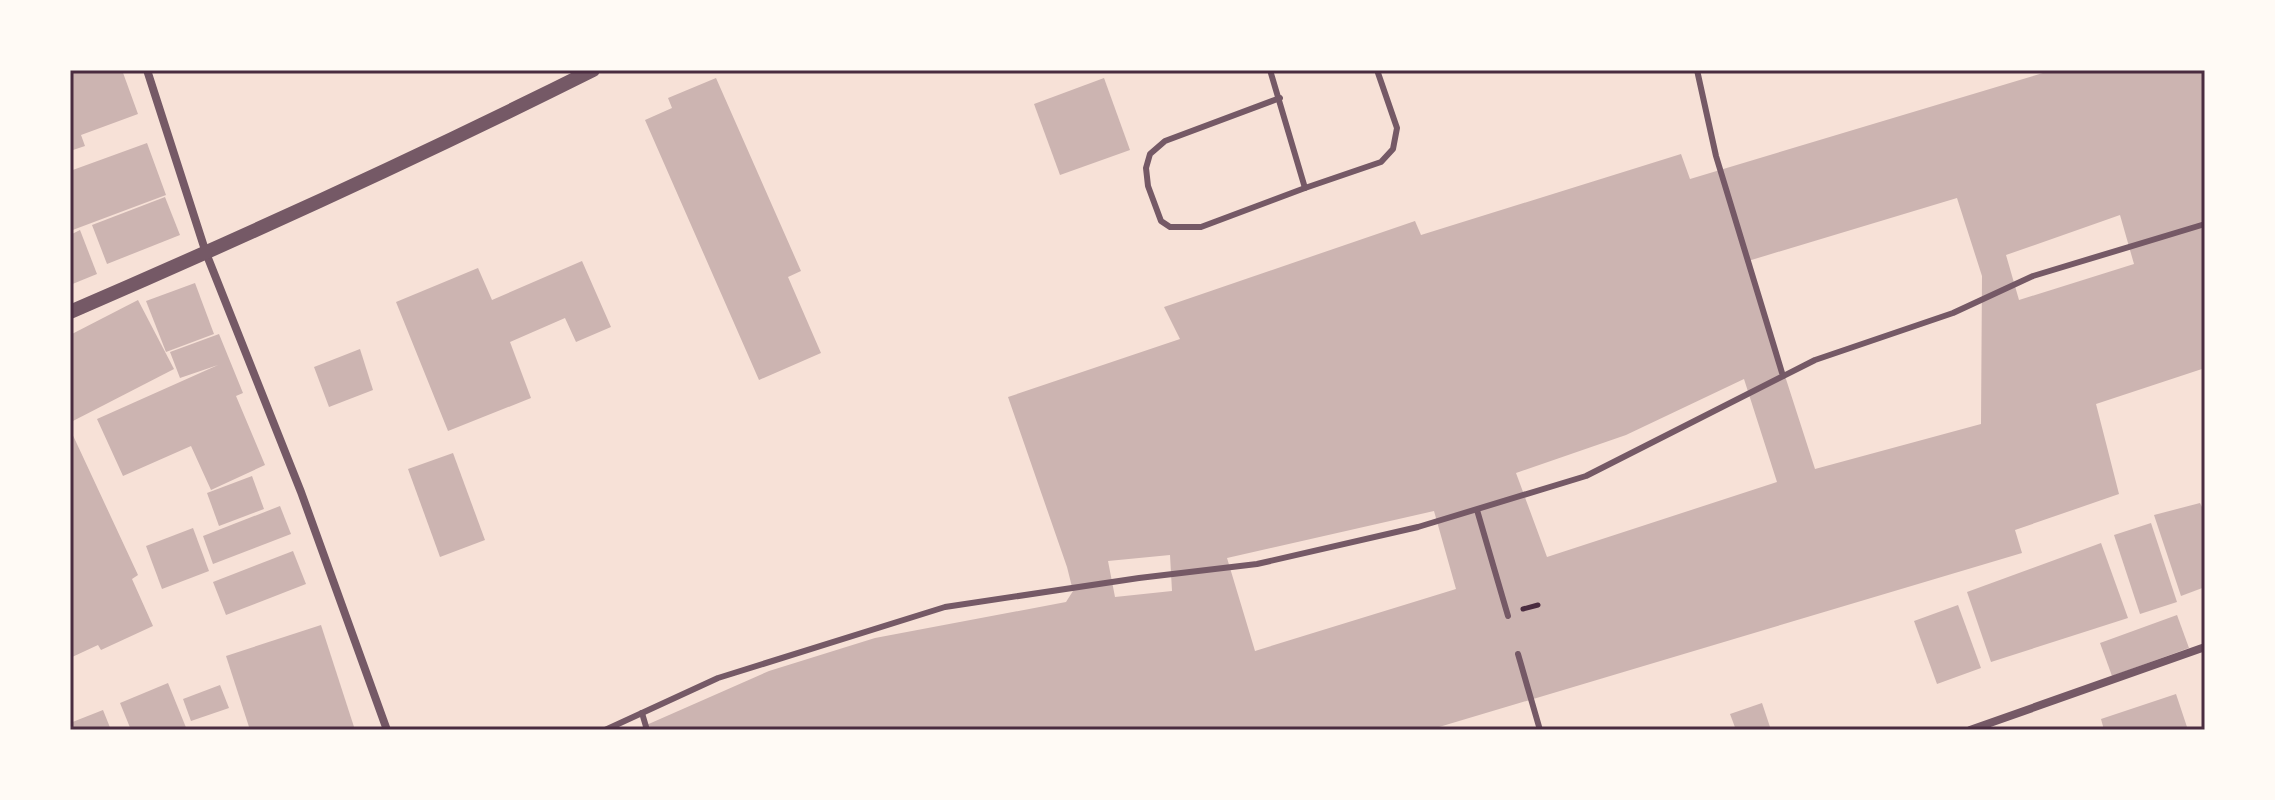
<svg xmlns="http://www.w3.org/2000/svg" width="2275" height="800" viewBox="0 0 2275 800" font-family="'Exo 2',sans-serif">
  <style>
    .building { fill: #ccb4b1; fill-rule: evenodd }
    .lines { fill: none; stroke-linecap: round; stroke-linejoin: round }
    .path { stroke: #4a2c40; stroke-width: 5 }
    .service { stroke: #755966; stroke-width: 6 }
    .minor { stroke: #755966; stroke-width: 8 }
    .tertiary { stroke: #755966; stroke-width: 14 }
    .neatline { fill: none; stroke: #4a2c40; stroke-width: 3 }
  </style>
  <rect width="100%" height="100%" fill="#f7e1d7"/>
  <g class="building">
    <polygon points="70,70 122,70 138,114 81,135 85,146 70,151"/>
    <path d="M2053,70H2205V368L2096,404L2119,494L2015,530L2022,553L1429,730H635L769,671L875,638L1066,602L1073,591L1067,567L1008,397L1180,339L1164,307L1415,221L1421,235L1681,154L1690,179ZM1957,198L1982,276L1981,424L1815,469L1748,261ZM2120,215L2134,264L2019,300L2006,255ZM1744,379L1777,482L1547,557L1516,473L1626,435ZM1434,511L1456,589L1255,651L1227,558ZM1170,555L1172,591L1115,597L1108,561Z"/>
    <polygon points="716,78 801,271 788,277 821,353 759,380 645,120 672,108 668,98"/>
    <polygon points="1104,78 1130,150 1060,175 1034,104"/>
    <polygon points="147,143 166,195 70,231 70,209 72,208 70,171"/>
    <polygon points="165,197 180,235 107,264 92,225"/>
    <polygon points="80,230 97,274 70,285 70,235"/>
    <polygon points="582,261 611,327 576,342 565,318 510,342 531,398 448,431 396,302 478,268 492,300"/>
    <polygon points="195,283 214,334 166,352 146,301"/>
    <polygon points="138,300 174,369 71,422 70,335"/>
    <polygon points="219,334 243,393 236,396 265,465 211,490 191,446 123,476 97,419 218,365 180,378 170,352"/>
    <polygon points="360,349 373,390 329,407 314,367"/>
    <polygon points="70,429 138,575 132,579 153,626 101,650 98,645 70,658"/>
    <polygon points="453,453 485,540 440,557 408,469"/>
    <polygon points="252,476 264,509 219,526 207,493"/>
    <polygon points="2200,503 2205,513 2205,587 2181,596 2154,515"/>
    <polygon points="280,506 291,534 213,564 203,536"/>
    <polygon points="2151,523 2177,602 2140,614 2114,535"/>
    <polygon points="193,528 209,571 162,589 146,546"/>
    <polygon points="2101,543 2128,618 1991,662 1967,592"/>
    <polygon points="293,551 306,584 226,615 213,582"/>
    <polygon points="1958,605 1981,668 1937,684 1914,621"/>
    <polygon points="2177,615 2189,648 2112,676 2100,643"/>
    <polygon points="321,625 355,730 250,730 226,656"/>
    <polygon points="168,683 187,730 131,730 120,703"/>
    <polygon points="220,685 229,708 191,721 183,699"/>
    <polygon points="2176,694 2187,727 2177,730 2104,730 2101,719"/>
    <polygon points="1762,703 1771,730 1736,730 1730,714"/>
    <polygon points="103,710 111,730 70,730 70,723"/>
  </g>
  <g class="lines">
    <polyline class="path" points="1523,609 1538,605"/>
    <g class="service">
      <polyline points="1270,70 1305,188"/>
      <polyline points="1697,70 1716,156 1783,376"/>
      <polyline points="1280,98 1165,141 1150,154 1146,168 1148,186 1161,221 1170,227 1201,227 1305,188 1381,162 1393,149 1397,128 1377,70"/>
      <polyline points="1477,510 1508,616"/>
      <polyline points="1518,654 1540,730"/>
      <polyline points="642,713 647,730"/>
      <polyline points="605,730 718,678 945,607 1139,578 1257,564 1418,527 1586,476 1815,360 1953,313 2033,276 2205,224"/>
    </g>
    <g class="minor">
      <polyline points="147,70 206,253 301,492 387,730"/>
      <polyline points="1970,730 2205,647"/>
    </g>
    <path class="tertiary" d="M70,312C246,236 421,156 593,70"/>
  </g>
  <rect width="2275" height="800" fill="none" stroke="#fffaf5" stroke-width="144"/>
  <rect x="72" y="72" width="2131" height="656" class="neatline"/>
</svg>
